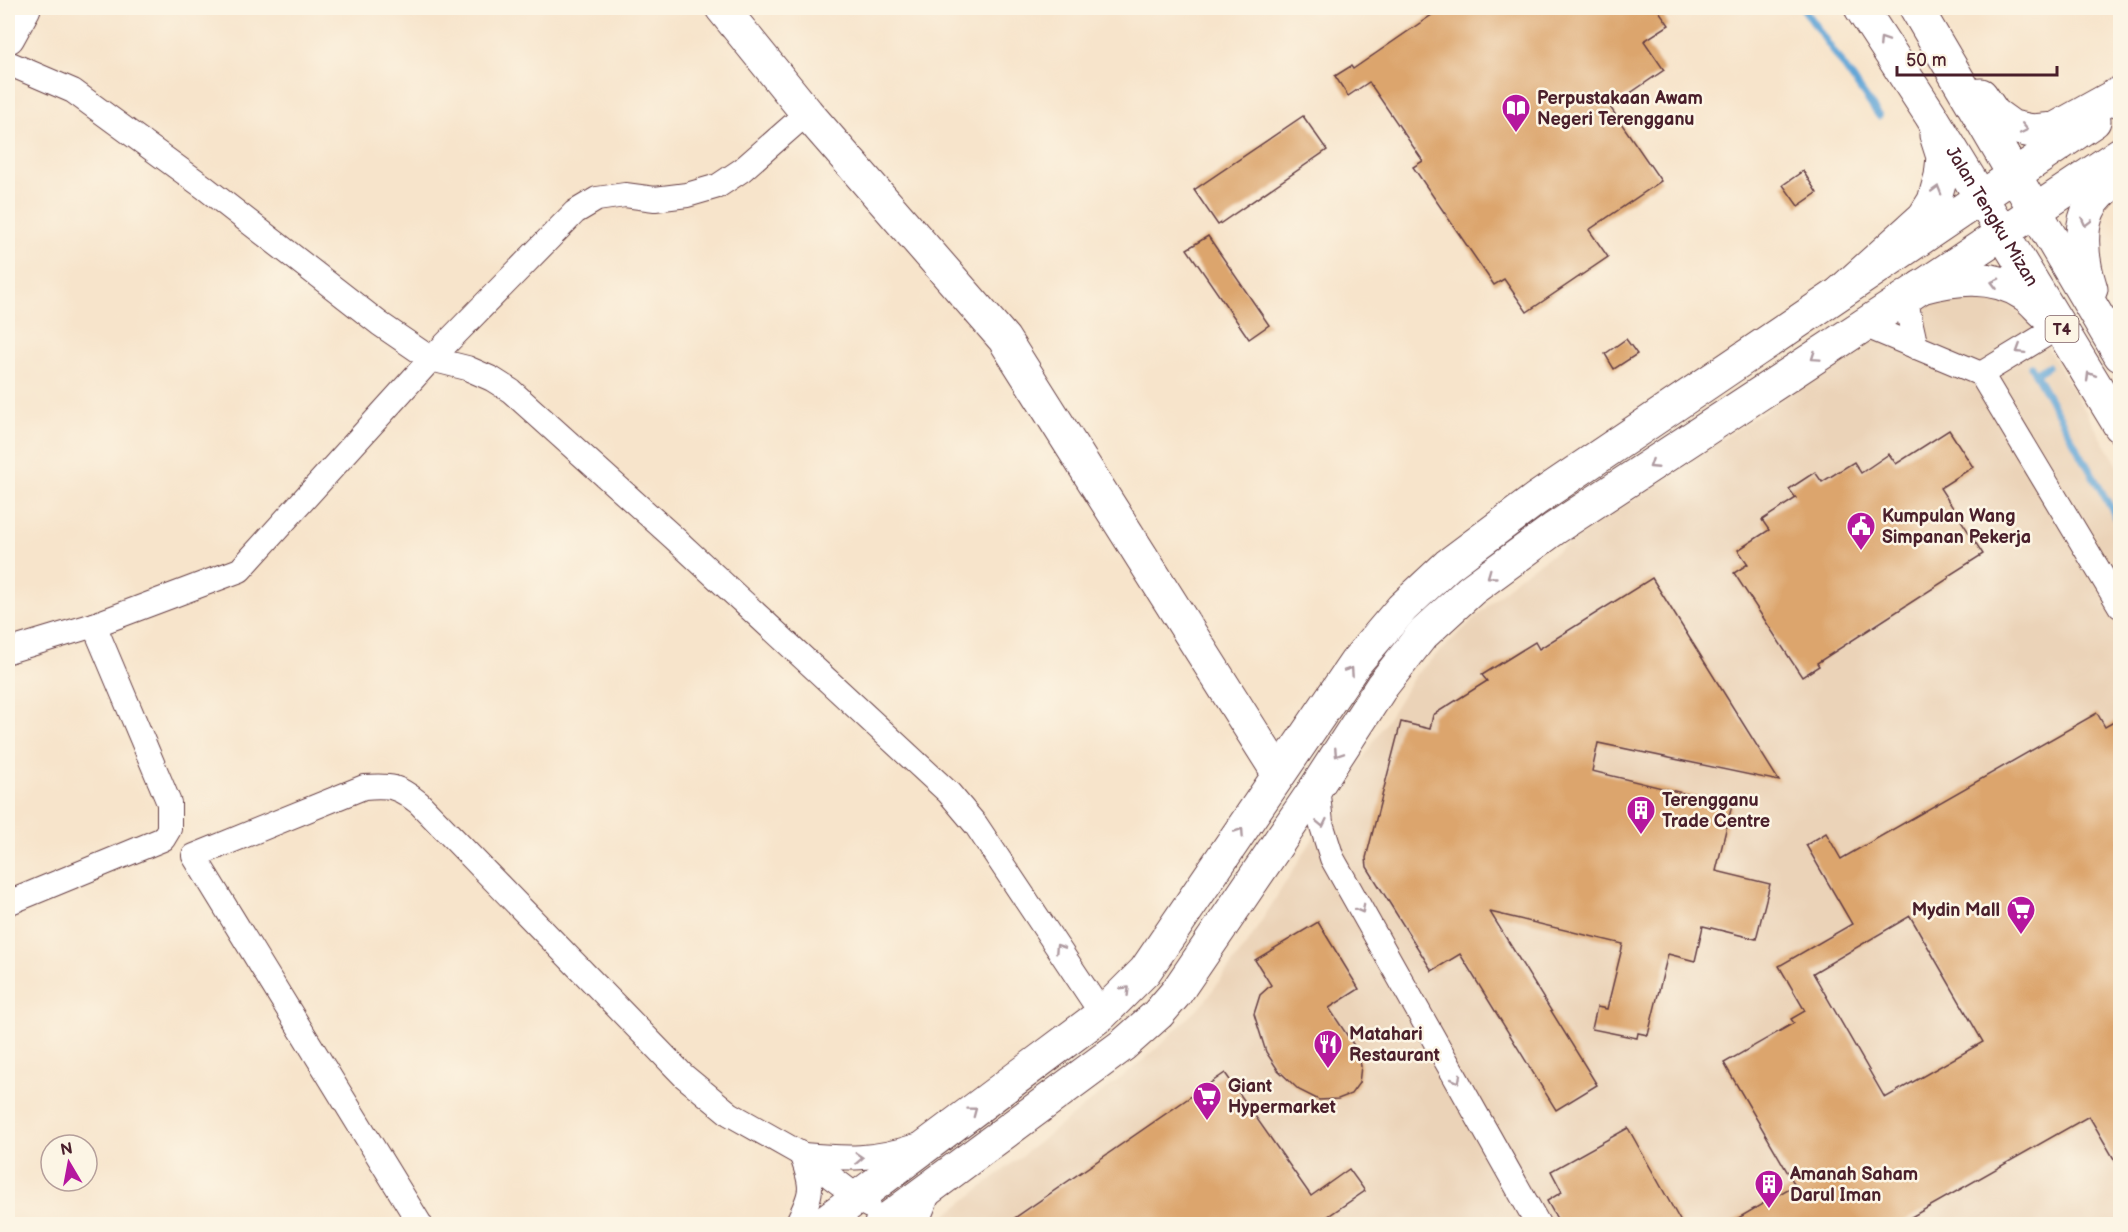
<svg xmlns="http://www.w3.org/2000/svg" width="2128" height="1232" viewBox="0 0 2128 1232" font-family="'Balsamiq Sans',sans-serif">
  <style>
    .built { fill: #ebd3b8 }
    .lines { fill: none; stroke-linecap: round; stroke-linejoin: round }
    .stream { stroke: #62a6d7; stroke-width: 7 }
    .building { fill: #dca56d; fill-rule: evenodd }
    .street-casing { stroke: #643d43; stroke-width: 26 }
    .secondary-casing { stroke: #643d43; stroke-width: 35 }
    .highway-casing { stroke: #643d43; stroke-width: 35 }
    .street { stroke: #fff; stroke-width: 24 }
    .secondary { stroke: #fff; stroke-width: 33 }
    .highway { stroke: #fff; stroke-width: 33 }
    .oneway { stroke: #ae9aa0 }
    .labels { text-anchor: middle; stroke-width: 5; stroke-linejoin: round; paint-order: stroke }
    .shield { fill: #fcf5e5; stroke: #7f5f63; stroke-width: 1.5 }
    .shield-label { font-size: 16px; font-weight: bold; fill: #4a1f2b }
    .poi-label { font-size: 18px; font-weight: bold; fill: #4a1f2b; stroke: #fcf5e5; text-anchor: start }
    .street-label { font-size: 18px; fill: #4a1f2b; stroke: #fcf5e5 }
  </style>
  <rect width="100%" height="100%" fill="#fcf5e5"/>
  <filter id="ink" filterUnits="userSpaceOnUse"><feTurbulence type="fractalNoise" baseFrequency=".0167" numOctaves="2"/><feDisplacementMap in="SourceGraphic" scale="12" xChannelSelector="R" yChannelSelector="G"/><feConvolveMatrix kernelMatrix="1 2 1 2 8 2 1 2 1" color-interpolation-filters="sRGB"/></filter>
  <filter id="wash" filterUnits="userSpaceOnUse"><feTurbulence type="fractalNoise" baseFrequency=".008" numOctaves="4" result="noise"/><feDisplacementMap in="SourceGraphic" scale="24" xChannelSelector="R" yChannelSelector="G"/><feGaussianBlur stdDeviation="1.35" result="paint"/><feColorMatrix in="noise" values="0 0 0 0 0 0 0 0 0 0 0 0 0 0 0 0 0 1.4 0 .05"/><feComposite in="paint" operator="in"/></filter>
  <g filter="url(#wash)">
    <rect width="100%" height="100%" fill="#f7e4cb"/>
    <polygon class="built" points="1964,293 1983,295 2005,302 2031,320 2120,469 2120,1224 935,1224 1151,1054 1204,1002 1249,941 1415,675 1517,578 1910,312 1930,300"/>
    <g class="lines">
      <g class="stream">
        <polyline points="1803,8 1879,116"/>
        <polyline points="2031,366 2120,524"/>
        <polyline points="2035,374 2048,366"/>
      </g>
    </g>
    <g id="blocks">
      <g class="building">
        <polygon points="1442,8 1657,8 1669,25 1644,41 1664,70 1610,107 1661,181 1589,230 1608,257 1527,312 1504,279 1494,285 1413,167 1423,161 1369,82 1348,96 1335,76 1351,66 1353,69"/>
        <polygon points="1303,116 1327,150 1218,225 1194,190"/>
        <polygon points="1803,171 1817,193 1798,206 1783,185"/>
        <polygon points="1208,236 1269,325 1249,339 1187,249"/>
        <polygon points="1626,339 1637,354 1614,369 1605,354"/>
        <polygon points="1949,430 1973,467 1940,488 1983,554 1948,576 1949,578 1817,663 1819,666 1802,677 1734,573 1748,564 1738,550 1769,530 1762,520 1796,498 1789,489 1815,472 1822,482 1854,462 1861,473 1889,454 1896,464"/>
        <polygon points="1652,578 1779,781 1598,743 1592,771 1732,805 1716,871 1770,884 1756,939 1703,926 1695,961 1668,954 1648,1035 1638,1033 1637,1038 1592,1029 1597,1007 1607,1009 1623,944 1490,912 1597,1085 1556,1110 1460,954 1432,971 1367,867 1366,858 1401,722 1430,729 1433,715 1487,681 1482,675 1535,642 1539,649"/>
        <path d="M2097,713L2105,727L2121,718V1171L2089,1116L1899,1224H1728L1795,1185L1724,1063L1794,1023L1791,1019L1805,1011L1779,966L1852,924L1806,845L1826,833L1841,859ZM1910,916L1983,1042L1885,1098L1813,973Z"/>
        <polygon points="1318,922 1359,989 1329,1008 1357,1050 1361,1066 1359,1083 1351,1094 1338,1099 1319,1100 1299,1090 1278,1070 1266,1052 1254,1014 1260,995 1271,985 1255,960"/>
        <polygon points="1225,1073 1311,1196 1349,1169 1365,1191 1327,1217 1332,1224 1006,1224"/>
        <polygon points="1628,1128 1682,1224 1560,1224 1547,1201 1562,1192 1551,1171"/>
      </g>
    </g>
  </g>
  <g filter="url(#ink)">
    <use href="#blocks" fill-opacity="0" stroke="#643d43" stroke-width="1.5"/>
    <g class="lines">
      <g class="street-casing">
        <g id="street">
          <polyline points="8,63 73,91 204,187 380,324 431,359 467,368 492,379 511,391 673,537 949,793 976,825 1102,1014"/>
          <polyline points="1905,298 1916,347"/>
          <polyline points="1864,325 1981,374 2120,606"/>
          <polyline points="1981,374 2060,326"/>
          <polyline points="8,651 94,625 240,570 431,359 575,212 597,199 625,195 655,199 687,195 718,186 742,170 807,113"/>
          <polyline points="1317,786 1321,823 1332,858 1538,1224"/>
          <polyline points="8,903 163,839 169,829 169,803 94,625"/>
          <path d="M803,1155C847,1159 874,1160 916,1146"/>
          <path d="M420,1224L194,856L364,787C391,785 398,786 419,803L684,1076L730,1114L801,1154L869,1206"/>
          <path d="M797,1224C813,1192 814,1188 801,1154"/>
          <polyline points="920,1224 920,1214 931,1187"/>
        </g>
      </g>
      <g class="secondary-casing">
        <g id="secondary">
          <polyline points="722,8 807,113 1004,339 1279,774"/>
          <polyline points="8,37 24,8"/>
          <polyline points="822,1224 1102,1014 1145,971 1356,662 1402,608 1448,565 1536,499 2094,121"/>
          <polyline points="881,1224 1123,1045 1158,1014 1176,993 1317,786 1382,686 1422,635 1471,590 1554,529 1905,298 2120,154"/>
        </g>
      </g>
      <g class="highway-casing">
        <g id="highway">
          <path id="s1" d="M1861,8L1930,114L2120,426"/>
          <polyline points="1916,8 2120,355"/>
          <polyline points="1981,95 1994,114 2012,127 2032,131 2055,129 2120,93"/>
          <path d="M1921,287C1955,278 1992,273 2024,294C2032,299 2038,307 2045,313"/>
          <path d="M2091,289C2082,261 2075,218 2099,195C2105,188 2113,182 2120,177"/>
          <polyline points="1841,292 1924,217 1934,201 1941,176 1943,157 1936,135"/>
        </g>
      </g>
      <use href="#street" class="street"/>
      <use href="#secondary" class="secondary"/>
      <use href="#highway" class="highway"/>
    </g>
    <defs><path id="oneway-chevron" d="M-2-3.5L2.5 0L-2 3.5" fill="none" stroke-width="1.6" stroke-linecap="round" stroke-linejoin="round" transform="scale(1.5)"/></defs>
    <g class="oneway">
      <use href="#oneway-chevron" transform="translate(1883 41) rotate(-123)"/>
      <use href="#oneway-chevron" transform="translate(2024 129) rotate(12)"/>
      <use href="#oneway-chevron" transform="translate(1937 190) rotate(-74)"/>
      <use href="#oneway-chevron" transform="translate(2086 222) rotate(104)"/>
      <use href="#oneway-chevron" transform="translate(1995 283) rotate(-166)"/>
      <use href="#oneway-chevron" transform="translate(2020 350) rotate(148)"/>
      <use href="#oneway-chevron" transform="translate(1815 357) rotate(146)"/>
      <use href="#oneway-chevron" transform="translate(2090 376) rotate(-121)"/>
      <use href="#oneway-chevron" transform="translate(1653 465) rotate(147)"/>
      <use href="#oneway-chevron" transform="translate(1491 575) rotate(144)"/>
      <use href="#oneway-chevron" transform="translate(1350 671) rotate(-56)"/>
      <use href="#oneway-chevron" transform="translate(1338 753) rotate(123)"/>
      <use href="#oneway-chevron" transform="translate(1322 823) rotate(78)"/>
      <use href="#oneway-chevron" transform="translate(1240 832) rotate(-56)"/>
      <use href="#oneway-chevron" transform="translate(1361 909) rotate(61)"/>
      <use href="#oneway-chevron" transform="translate(1059 948) rotate(-123)"/>
      <use href="#oneway-chevron" transform="translate(1126 990) rotate(-45)"/>
      <use href="#oneway-chevron" transform="translate(1457 1079) rotate(61)"/>
      <use href="#oneway-chevron" transform="translate(973 1111) rotate(-37)"/>
      <use href="#oneway-chevron" transform="translate(859 1158) rotate(-3)"/>
    </g>
  </g>
  <defs>
    <g id="library-pin" transform="scale(1.5)"><path d="M0 17L-7.5 6A9.5 9.5 0 1 1 7.5 6Z" fill="#b5179e" stroke="#fcf5e5"/><path d="M-6-4Q-3-5.5-.7-3.5V5Q-3 3-6 4ZM6-4Q3-5.5 .7-3.5V5Q3 3 6 4Z" fill="#fff"/></g>
    <g id="civic-pin" transform="scale(1.5)"><path d="M0 17L-7.5 6A9.5 9.5 0 1 1 7.5 6Z" fill="#b5179e" stroke="#fcf5e5"/><path d="M-.6-6.5H3V-4.5H.6V-3L4-1V1h2V6H-6V1h2V-1L-.6-3ZM-1.2 2.5V6h2.4V2.5Z" fill="#fff"/></g>
    <g id="building-pin" transform="scale(1.5)"><path d="M0 17L-7.5 6A9.5 9.5 0 1 1 7.5 6Z" fill="#b5179e" stroke="#fcf5e5"/><path d="M-4-6H4V6H1V3H-1V6H-4ZM-2.5-4.3h1.7v1.8h-1.7ZM.8-4.3h1.7v1.8H.8ZM-2.5-1h1.7V.8h-1.7ZM.8-1h1.7V.8H.8Z" fill="#fff"/></g>
    <g id="supermarket-pin" transform="scale(1.5)"><path d="M0 17L-7.5 6A9.5 9.5 0 1 1 7.5 6Z" fill="#b5179e" stroke="#fcf5e5"/><path d="M-6-5.5h2.5l.6 2H6L4.5 2H-2.5L-4.4-4H-6ZM-1.5 3.2a1.3 1.3 0 1 0 .1 0ZM3 3.2a1.3 1.3 0 1 0 .1 0Z" fill="#fff"/></g>
    <g id="restaurant-pin" transform="scale(1.5)"><path d="M0 17L-7.5 6A9.5 9.5 0 1 1 7.5 6Z" fill="#b5179e" stroke="#fcf5e5"/><path d="M-5-6h1v4h1v-4h1v4h1v-4h1v5L-1.5 .5V6h-2V.5L-5-1ZM5-6V6H3V1.5H1.5Q1.5-4 5-6Z" fill="#fff"/></g>
  </defs>
  <g fill-rule="evenodd">
    <use href="#library-pin" x="1516" y="108"/>
    <use href="#civic-pin" x="1861" y="526"/>
    <use href="#building-pin" x="1641" y="810"/>
    <use href="#supermarket-pin" x="2021" y="910"/>
    <use href="#restaurant-pin" x="1328" y="1044"/>
    <use href="#supermarket-pin" x="1207" y="1096"/>
    <use href="#building-pin" x="1769" y="1184"/>
  </g>
  <g class="labels">
    <rect class="shield" x="2045.5" y="316" width="33" height="26" rx="4.5"/>
    <g class="shield-label">
      <text x="2062" y="335">T4</text>
    </g>
    <g class="poi-label">
      <text x="1537" y="104">Perpustakaan Awam<tspan x="1537" dy="21">Negeri Terengganu</tspan></text>
      <text x="1882" y="522">Kumpulan Wang<tspan x="1882" dy="21">Simpanan Pekerja</tspan></text>
      <text x="1662" y="806">Terengganu<tspan x="1662" dy="21">Trade Centre</tspan></text>
      <text x="2000" y="916" text-anchor="end">Mydin Mall</text>
      <text x="1349" y="1040">Matahari<tspan x="1349" dy="21">Restaurant</tspan></text>
      <text x="1228" y="1092">Giant<tspan x="1228" dy="21">Hypermarket</tspan></text>
      <text x="1790" y="1180">Amanah Saham<tspan x="1790" dy="21">Darul Iman</tspan></text>
    </g>
    <g class="street-label">
      <text dy="6" stroke="none"><textPath href="#s1" startOffset="246">Jalan Tengku Mizan</textPath></text>
    </g>
  </g>
  <rect width="2128" height="1232" fill="none" stroke="#fcf5e5" stroke-width="30"/>
  <g transform="translate(69 1163) rotate(350)"><circle r="28" fill="#fcf5e5" stroke="#b59f9b" stroke-width="1.5"/>
  <path d="M0-4.5L10 22L0 15L-10 22Z" fill="#b5179e"/>
  <text y="-9" font-size="16" font-weight="bold" text-anchor="middle" fill="#4a1f2b">N</text>
  </g>
  <path d="M1897 66v9h160v-9" fill="none" stroke="#4a1f2b" stroke-width="3"/>
  <text x="1906" y="66" font-size="18" fill="#4a1f2b" stroke="#fcf5e5" stroke-width="4.5" paint-order="stroke">50 m</text>
</svg>
